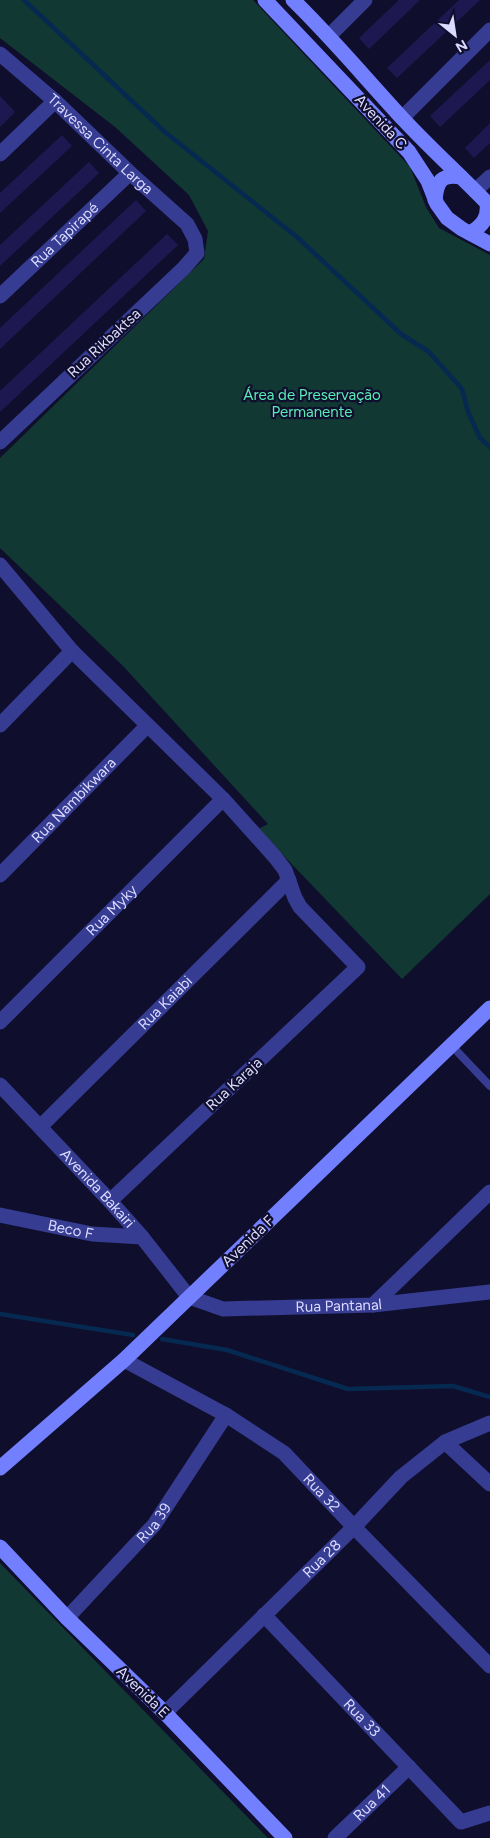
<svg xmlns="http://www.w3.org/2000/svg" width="490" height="1838" viewBox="0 0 490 1838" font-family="Figtree,sans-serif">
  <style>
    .green { fill: #113832 }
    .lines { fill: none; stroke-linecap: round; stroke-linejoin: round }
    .stream { stroke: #052950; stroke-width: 4.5 }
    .building { fill: #1d1850 }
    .lane { stroke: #353c91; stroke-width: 8 }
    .street { stroke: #353c91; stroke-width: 15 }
    .secondary { stroke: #727fff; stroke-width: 15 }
    .labels { text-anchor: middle; stroke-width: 4.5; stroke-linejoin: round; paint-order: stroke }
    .street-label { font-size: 15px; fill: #dbdbff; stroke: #100e2d }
    .park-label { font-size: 15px; fill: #59edb6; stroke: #100e2d }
  </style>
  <rect width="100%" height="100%" fill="#100e2d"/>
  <g class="green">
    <polygon points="0,0 253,0 410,167 426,207 439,228 490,255 490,894 402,979 258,829 268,824 123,666 0,548 0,458 204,259 208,231 189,195 115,127 0,38"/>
    <polygon points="0,1563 268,1838 0,1838"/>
  </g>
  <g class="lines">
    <g class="stream">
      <polyline points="24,0 165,132 297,237 401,334 429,352 462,389 468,412 480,438 490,447"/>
      <polyline points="0,1314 133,1335"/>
      <polyline points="162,1339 227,1350 348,1389 453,1386 490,1397"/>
    </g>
  </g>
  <g class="building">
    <polygon points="399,0 420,0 369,49 359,38"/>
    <polygon points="459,0 480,0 397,78 387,68"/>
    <polygon points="490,60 490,80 440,127 430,116"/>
    <polygon points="0,96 15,112 0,127"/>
    <polygon points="490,123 490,143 474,158 465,148"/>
    <polygon points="62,135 72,146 0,213 0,193"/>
    <polygon points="89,162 99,173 0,266 0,245"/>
    <polygon points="136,200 146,211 0,349 0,328"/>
    <polygon points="167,234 178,245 0,412 0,391"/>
  </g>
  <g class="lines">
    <polyline class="lane" points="451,1045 490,1086"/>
    <g class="street">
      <polyline points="329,36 365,0"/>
      <path id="s1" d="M0,54L55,101L130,173L187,224L195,239L197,253L184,268L0,442"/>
      <polyline points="402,118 490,30"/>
      <polyline points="0,154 55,101"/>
      <polyline points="475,191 490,177"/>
      <path id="s2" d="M0,296L130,173"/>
      <polyline points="0,565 72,651 223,799 275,857 285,870 295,898 300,907 358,967 110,1201"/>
      <polyline points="0,725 72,651"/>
      <path id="s3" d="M0,875L147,726"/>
      <path id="s4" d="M0,1022L223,799"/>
      <path id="s5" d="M0,1085L110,1201L142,1237L189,1297L223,1309L373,1305L490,1292"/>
      <path id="s6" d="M41,1126L289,880"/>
      <path id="s7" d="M0,1215L92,1234L142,1237"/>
      <polyline points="373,1305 490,1192"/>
      <path id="s8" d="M124,1360L226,1415L284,1453L354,1527L490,1666"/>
      <polyline points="445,1442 490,1484"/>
      <path id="s9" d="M264,1615L461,1822L490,1813"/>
      <path id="s10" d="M67,1618L154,1525L226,1415"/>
      <path id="s11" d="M165,1713L354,1527L401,1477L445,1442L490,1423"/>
      <path id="s12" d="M335,1838L409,1767"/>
    </g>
    <g class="secondary">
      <polyline points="265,0 409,152 428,181 437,204 447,218 462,229 490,244"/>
      <path d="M293,0C332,38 366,79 403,119C431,149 461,176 490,206"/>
      <path d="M435,200C437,181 441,174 461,177"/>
      <path d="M470,233C482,226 489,218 487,203"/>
      <polyline points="0,1468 124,1360 490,1008"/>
      <polyline points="0,1547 67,1618 165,1713 285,1838"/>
    </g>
  </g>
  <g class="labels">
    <g class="street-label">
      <text transform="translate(381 122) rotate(47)" y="5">Avenida C</text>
      <text dy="5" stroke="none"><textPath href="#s1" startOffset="135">Travessa Cinta Larga</textPath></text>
      <text dy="5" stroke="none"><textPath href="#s2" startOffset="89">Rua Tapirapé</textPath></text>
      <text transform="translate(104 343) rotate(-43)" y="5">Rua Rikbaktsa</text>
      <text dy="5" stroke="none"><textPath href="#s3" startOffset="105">Rua Nambikwara</textPath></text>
      <text dy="5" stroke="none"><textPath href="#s4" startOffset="158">Rua Myky</textPath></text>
      <text dy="5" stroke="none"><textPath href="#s6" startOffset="175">Rua Kaiabi</textPath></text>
      <text transform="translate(234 1084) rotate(-43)" y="5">Rua Karaja</text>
      <text dy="5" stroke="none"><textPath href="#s5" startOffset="142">Avenida Bakairi</textPath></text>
      <text dy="5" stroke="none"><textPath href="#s7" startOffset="72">Beco F</textPath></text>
      <text transform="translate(248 1241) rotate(-44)" y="5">Avenida F</text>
      <text dy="5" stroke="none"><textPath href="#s5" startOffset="436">Rua Pantanal</textPath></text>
      <text dy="5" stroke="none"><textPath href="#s8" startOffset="240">Rua 32</textPath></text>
      <text dy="5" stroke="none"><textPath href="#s10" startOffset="129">Rua 39</textPath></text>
      <text dy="5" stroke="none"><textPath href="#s11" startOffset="220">Rua 28</textPath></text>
      <text transform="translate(143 1692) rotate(44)" y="5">Avenida E</text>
      <text dy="5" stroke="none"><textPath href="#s9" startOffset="142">Rua 33</textPath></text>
      <text dy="5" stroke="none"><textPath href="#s12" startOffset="51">Rua 41</textPath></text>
    </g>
    <g class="park-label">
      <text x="312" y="400">Área de Preservação<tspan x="312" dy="17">Permanente</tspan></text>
    </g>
  </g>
  <g transform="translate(455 35) rotate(150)" stroke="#100e2d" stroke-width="4" paint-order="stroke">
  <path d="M0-4L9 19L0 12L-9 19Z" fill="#dbdbff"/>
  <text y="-8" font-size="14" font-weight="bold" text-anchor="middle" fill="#dbdbff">N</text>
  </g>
</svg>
